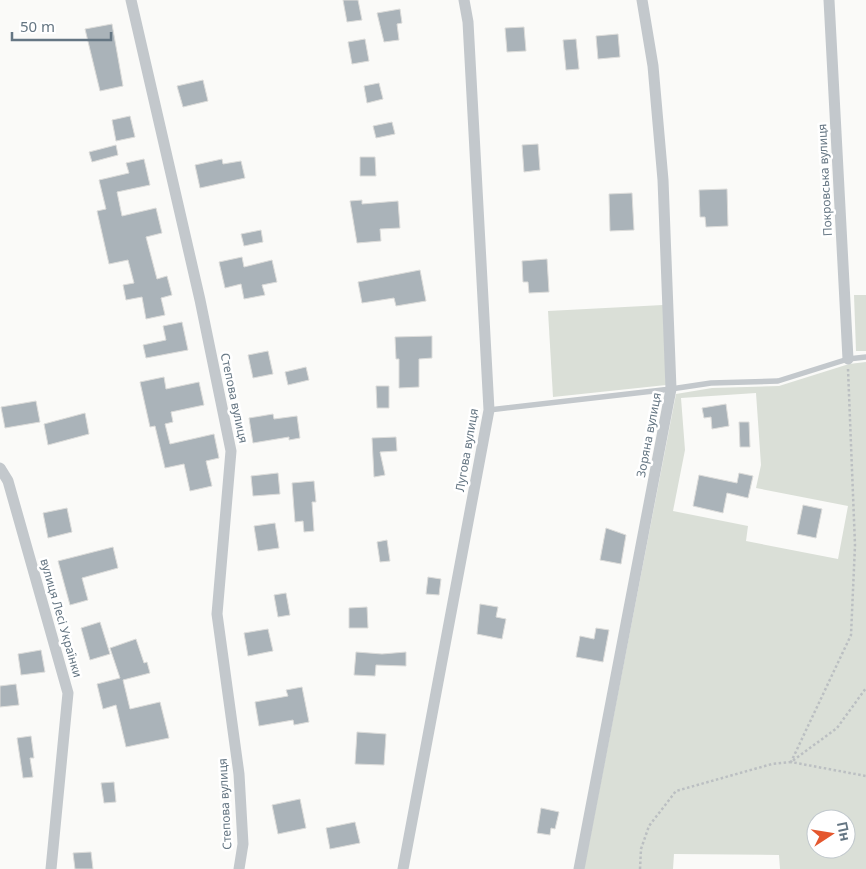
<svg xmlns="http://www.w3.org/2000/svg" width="866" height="869" viewBox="0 0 866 869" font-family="'Noto Sans',sans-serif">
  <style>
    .green { fill: #dadfd7; fill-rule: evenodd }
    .building { fill: #aab3b9; stroke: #dcdcda }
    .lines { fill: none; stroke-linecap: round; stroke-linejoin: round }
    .path { stroke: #bbbfc2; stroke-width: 2.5; stroke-dasharray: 2.5 2.5; stroke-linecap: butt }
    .service { stroke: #c3c8cc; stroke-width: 5.5 }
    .minor { stroke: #c3c8cc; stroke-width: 11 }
    .labels { text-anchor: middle; stroke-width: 5; stroke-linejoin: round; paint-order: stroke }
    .street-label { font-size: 12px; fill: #657683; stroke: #fff }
  </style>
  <rect width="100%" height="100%" fill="#fafaf8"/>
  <g class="green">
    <polygon points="854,295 866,295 866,351 856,351"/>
    <polygon points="663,305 666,385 553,397 548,311"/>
    <path d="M866,362V869H780L779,855L674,854L673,869H584L676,394L712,388L779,386L849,364ZM756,393L761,465L756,488L848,506L838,559L746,541L748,526L673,511L685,450L681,398ZM816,819H846V849H816Z"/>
  </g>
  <g class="building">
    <polygon points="343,0 358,0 362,20 347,22"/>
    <polygon points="400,9 402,23 397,24 399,40 384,42 377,13"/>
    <polygon points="112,24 123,86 100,91 85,29"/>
    <polygon points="524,27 526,51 507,52 505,28"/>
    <polygon points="618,34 620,57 598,59 596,36"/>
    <polygon points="365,39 369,61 352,64 348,42"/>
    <polygon points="576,39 579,69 566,70 563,40"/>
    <polygon points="203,80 208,101 183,107 177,86"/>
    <polygon points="379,83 383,99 367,103 364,86"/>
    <polygon points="130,116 135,137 116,141 112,120"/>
    <polygon points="392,122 395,134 376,138 373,126"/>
    <polygon points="538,144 540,170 524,172 522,145"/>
    <polygon points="116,145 118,155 92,162 89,152"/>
    <polygon points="360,157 375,157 376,176 360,176"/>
    <polygon points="144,159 150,185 117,192 122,216 156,208 162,233 146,237 157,279 167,276 172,295 161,298 165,315 146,319 142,297 126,300 123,285 134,283 128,260 109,264 97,211 106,209 99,180 129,173 126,163"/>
    <polygon points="222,159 223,164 241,161 245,178 200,188 195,165"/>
    <polygon points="727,189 728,226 706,227 705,217 700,217 699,190"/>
    <polygon points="632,193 634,230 610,231 609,194"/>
    <polygon points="362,200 362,204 398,201 400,228 380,229 381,241 357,243 350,201"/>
    <polygon points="261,230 263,242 244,246 241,234"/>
    <polygon points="242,257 244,267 272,260 277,282 262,285 265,295 244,299 241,284 225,288 219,262"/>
    <polygon points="547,259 549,292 529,293 528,282 523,282 522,261"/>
    <polygon points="420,270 426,301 396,306 394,298 362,303 358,282"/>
    <polygon points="182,322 188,350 146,358 143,345 166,340 163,326"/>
    <polygon points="432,336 432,358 419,359 419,387 399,388 399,359 396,359 395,337"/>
    <polygon points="268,351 273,374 253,378 248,355"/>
    <polygon points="306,367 309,380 288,385 285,372"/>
    <polygon points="164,377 166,389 199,382 204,405 171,412 173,422 165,424 170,444 214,434 219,458 206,461 212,486 190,491 184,464 165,468 155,426 150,427 140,382"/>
    <polygon points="376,386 389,386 389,408 377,408"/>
    <polygon points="36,401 40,422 5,428 1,407"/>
    <polygon points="726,404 729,426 712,429 711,417 704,418 702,408"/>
    <polygon points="85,413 89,434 48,445 44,424"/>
    <polygon points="273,414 274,419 297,416 300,438 289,440 289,437 253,443 249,418"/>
    <polygon points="739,422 749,422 750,447 740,447"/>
    <polygon points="396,437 397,451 380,452 385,475 374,477 372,438"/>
    <polygon points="278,473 280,494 253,496 251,476"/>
    <polygon points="739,473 753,476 748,498 727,493 723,513 693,506 699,475 737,483"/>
    <polygon points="314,481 316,502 312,502 314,531 304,532 303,521 295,522 292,483"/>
    <polygon points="803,505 822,509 816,538 797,534"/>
    <polygon points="67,508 72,532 48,538 43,513"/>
    <polygon points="275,523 279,548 258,551 254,526"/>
    <polygon points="606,528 626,535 621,564 600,560"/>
    <polygon points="387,540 390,561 380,562 377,542"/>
    <polygon points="113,547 118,568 82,578 88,600 70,605 58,561"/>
    <polygon points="428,577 441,579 439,595 426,594"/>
    <polygon points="286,593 290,615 278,617 274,595"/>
    <polygon points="480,604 498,607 496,617 506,619 502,639 477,634"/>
    <polygon points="367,607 368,628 349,628 349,608"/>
    <polygon points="100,622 110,654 90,660 81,628"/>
    <polygon points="596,628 609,630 603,662 576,657 580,636 594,639"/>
    <polygon points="268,629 273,651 248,656 244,633"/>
    <polygon points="136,639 144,663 147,662 150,673 123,680 130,709 160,702 169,738 126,747 116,705 103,709 97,684 120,678 110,648"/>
    <polygon points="41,650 45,672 21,675 18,654"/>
    <polygon points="356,652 382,654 406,652 406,666 376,665 375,676 354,675"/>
    <polygon points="16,684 19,705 0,707 0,686"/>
    <polygon points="302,687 309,722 294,725 293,720 259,726 255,702 288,696 286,690"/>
    <polygon points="357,732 386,734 384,765 355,764"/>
    <polygon points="31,736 34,758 30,758 33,777 23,778 17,738"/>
    <polygon points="114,782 116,802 104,803 101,783"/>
    <polygon points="300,799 306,828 278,834 272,805"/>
    <polygon points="541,808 559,812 555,829 551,828 550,835 537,833"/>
    <polygon points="355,822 360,843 330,849 326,828"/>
    <polygon points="91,852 93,869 75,869 73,853"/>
  </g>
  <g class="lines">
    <g class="path">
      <polyline points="848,369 855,545 851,635 791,762 866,776"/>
      <polyline points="640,869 641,849 649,826 676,791 772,764 791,762 837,728 866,688"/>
    </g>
    <polyline class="service" points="489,410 671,389 711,383 778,381 848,359 866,357"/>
    <g class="minor">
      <polyline points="131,0 200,300 231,451 217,614 239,774 243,844 239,869"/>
      <polyline points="829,0 848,359"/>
      <polyline points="0,468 8,481 68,693 51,869"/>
      <polyline points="403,869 489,410 468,22 464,0"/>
      <polyline points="579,869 671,389 663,180 653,66 642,0"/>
    </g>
  </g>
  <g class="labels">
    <g class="street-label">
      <text transform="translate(825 180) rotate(-93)" y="4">Покровська вулиця</text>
      <text transform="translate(234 398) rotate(78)" y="4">Степова вулиця</text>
      <text transform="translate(649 435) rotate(-79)" y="4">Зоряна вулиця</text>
      <text transform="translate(467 450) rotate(-80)" y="4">Лугова вулиця</text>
      <text transform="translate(61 618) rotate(74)" y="4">вулиця Лесі Українки</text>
      <text transform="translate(225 804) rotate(-93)" y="4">Степова вулиця</text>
    </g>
  </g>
  <g transform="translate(831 834) rotate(78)"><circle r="24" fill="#ffffff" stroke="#c1c8cd"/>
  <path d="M0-4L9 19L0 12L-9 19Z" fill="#e4572e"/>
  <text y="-8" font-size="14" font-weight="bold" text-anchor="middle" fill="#657683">Пн</text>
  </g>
  <path d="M12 32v8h99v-8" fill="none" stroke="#657683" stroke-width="2.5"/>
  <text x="20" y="32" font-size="15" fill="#657683" stroke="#ffffff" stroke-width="4" paint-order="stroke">50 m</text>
</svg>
